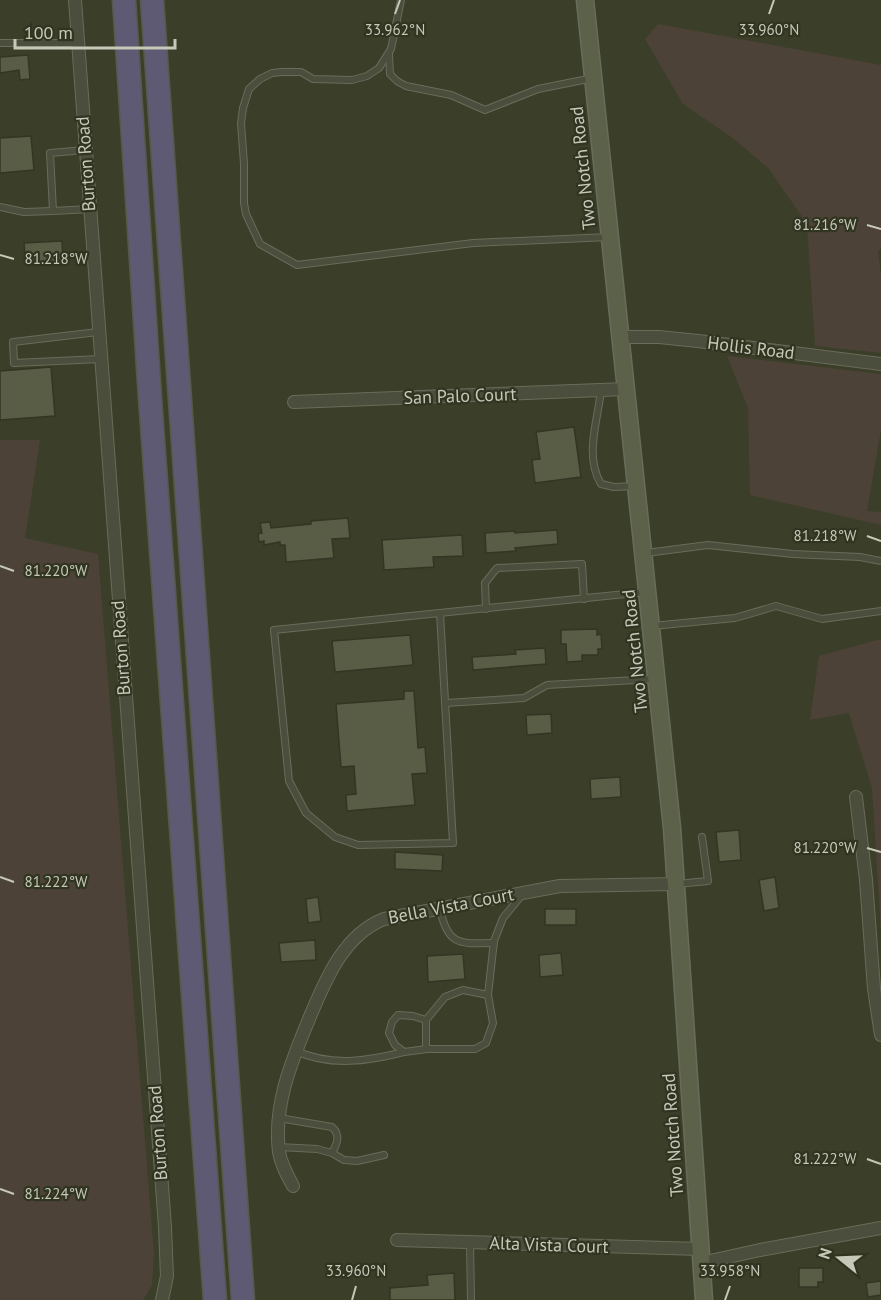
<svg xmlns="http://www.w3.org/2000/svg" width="881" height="1300" viewBox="0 0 881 1300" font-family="'PT Sans',sans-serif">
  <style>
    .green { fill: #4d4237 }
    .building { fill: #595d45; stroke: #333623; stroke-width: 1.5 }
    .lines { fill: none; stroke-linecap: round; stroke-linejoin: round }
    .lane-casing { stroke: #696c5a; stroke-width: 8 }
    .street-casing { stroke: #696c5a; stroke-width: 14 }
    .secondary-casing { stroke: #696c5a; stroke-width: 19 }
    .highway-casing { stroke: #565947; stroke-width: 25 }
    .lane { stroke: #4b4e3c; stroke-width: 6 }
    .street { stroke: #4b4e3c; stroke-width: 12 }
    .secondary { stroke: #5c614a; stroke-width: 16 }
    .highway { stroke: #5e5a74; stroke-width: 22 }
    .ticks { fill: none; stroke: #c6c9b8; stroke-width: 2 }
    .labels { text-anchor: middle; stroke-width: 4.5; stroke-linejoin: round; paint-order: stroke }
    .street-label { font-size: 18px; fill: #c6c9b8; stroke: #313421 }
    .ticks-label { font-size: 15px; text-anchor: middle; fill: #c6c9b8; stroke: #313421; stroke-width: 4.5; stroke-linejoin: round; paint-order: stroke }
  </style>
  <rect width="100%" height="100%" fill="#3b3e28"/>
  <g class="green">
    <polygon points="658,24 881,65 881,249 878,251 881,274 881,353 815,346 807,224 769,169 734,139 683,104 645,39"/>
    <polygon points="727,356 881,374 881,430 867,511 881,512 881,525 750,495 748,408"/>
    <polygon points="0,440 40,440 25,538 98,554 154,1254 152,1285 143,1300 0,1300"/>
    <polygon points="881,639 881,933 872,788 849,713 810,720 819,656"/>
  </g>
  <g class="building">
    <polygon points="28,55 30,79 20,80 19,70 0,73 0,57"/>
    <polygon points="31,136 34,170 0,173 0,138"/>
    <polygon points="62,241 63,261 26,264 24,243"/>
    <polygon points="51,367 55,416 0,420 0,371"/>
    <polygon points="574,427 581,477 535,483 532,460 540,459 536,432"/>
    <polygon points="348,518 350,538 332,539 334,558 286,562 285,545 280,545 280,542 264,545 264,541 259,542 258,534 262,533 260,523 270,522 271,528 311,524 311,521"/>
    <polygon points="557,530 558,544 515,548 516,551 486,553 485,533 515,531 515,533"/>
    <polygon points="462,535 463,556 433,557 434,567 384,570 382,540"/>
    <polygon points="597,629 597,635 601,634 602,649 598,649 598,655 582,655 582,661 567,662 566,644 561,644 561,630"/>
    <polygon points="410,635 413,665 335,672 332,641"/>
    <polygon points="545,648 546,664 473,670 472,657 516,654 515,650"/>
    <polygon points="404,691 414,691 418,748 425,747 427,773 412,774 415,805 347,811 346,795 356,794 354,766 341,767 336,704 404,699"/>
    <polygon points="551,714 552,733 527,735 526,715"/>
    <polygon points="620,777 621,797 591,799 590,779"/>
    <polygon points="739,830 741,860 719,862 716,832"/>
    <polygon points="395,852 443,855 442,871 395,869"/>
    <polygon points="775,877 779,908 764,911 759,880"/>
    <polygon points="318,897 321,921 308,923 306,899"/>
    <rect x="545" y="909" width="31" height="16"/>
    <polygon points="315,940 316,960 281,962 279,943"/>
    <polygon points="561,953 563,975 540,977 539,955"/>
    <polygon points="463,954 465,979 428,982 427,956"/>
    <polygon points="799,1268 823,1268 823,1282 818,1282 818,1287 799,1287"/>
    <polygon points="454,1273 455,1300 390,1300 390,1288 428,1285 427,1275"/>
    <polygon points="881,1281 881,1295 868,1297 866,1283"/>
  </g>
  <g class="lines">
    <g class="lane-casing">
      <g id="lane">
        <polyline points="401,0 391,49 379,68 367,76 352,80 313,79 301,72 282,72 272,73 260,79 249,89 243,108 241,123 244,164 244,203 246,214 260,244 297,265 473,243 609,237"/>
        <polyline points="0,43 78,43"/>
        <polyline points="389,54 390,74 397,81 406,86 451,95 485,110 538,89 593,78"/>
        <polyline points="85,150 50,153 53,211 90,209"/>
        <polyline points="0,207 24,212 53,211"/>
        <polyline points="98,332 13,342 14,363 100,359"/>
        <path d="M601,390C598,420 584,456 601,484L614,487L636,486"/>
        <polyline points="646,553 708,545 793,554 860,557 881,561"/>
        <polyline points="486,609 485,583 497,568 582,564 584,599"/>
        <polyline points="440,613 453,843 358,845 335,837 306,813 289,781 274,630 645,592"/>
        <polyline points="652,626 735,618 776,606 822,619 881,611"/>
        <polyline points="446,703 524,698 547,685 654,679"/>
        <polyline points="677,884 708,881 702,837"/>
        <path d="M440,908C447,946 460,944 494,943"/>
        <polyline points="488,995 463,990 445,997 426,1020 413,1016 398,1015 392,1022 389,1033 395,1045 404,1052 427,1049 475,1049 486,1043 493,1023 488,995 494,941 503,918 522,895"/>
        <polyline points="426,1049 426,1020"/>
        <path d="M296,1051C331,1067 368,1061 404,1052"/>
        <path d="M279,1118L332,1127C341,1135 337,1144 332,1153"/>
        <polyline points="279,1147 317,1149 332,1153 344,1160 357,1161 384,1155"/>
        <polyline points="470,1242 471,1300"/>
      </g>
    </g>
    <g class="street-casing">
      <g id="street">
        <polyline points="75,0 165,1227 167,1276 162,1300"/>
        <polyline points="621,337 659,337 698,341 881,364"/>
        <polyline points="294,402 626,389"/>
        <polyline points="856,797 866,880 874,989 881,1035"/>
        <path d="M293,1186C287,1175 281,1164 279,1152C273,1105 292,1060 309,1019C325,981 343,935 384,919L560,886L677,884"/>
        <polyline points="397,1240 700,1249"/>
        <polyline points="701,1263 760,1250 881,1228"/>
      </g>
    </g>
    <g class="secondary-casing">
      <polyline id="secondary" points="585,0 672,828 704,1300"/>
    </g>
    <g class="highway-casing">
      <g id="highway">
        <polyline points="124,0 150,398 215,1300"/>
        <polyline points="152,0 243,1300"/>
      </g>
    </g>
    <use href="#lane" class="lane"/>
    <use href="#street" class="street"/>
    <use href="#secondary" class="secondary"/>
    <use href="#highway" class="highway"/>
  </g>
  <path class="ticks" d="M395,14L400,0M769,14L774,0M867,225L881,229M0,255L14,259M867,536L881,541M0,566L14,571M867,848L881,852M0,877L14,882M867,1159L881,1164M0,1189L14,1194M352,1300L356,1286M725,1300L730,1286"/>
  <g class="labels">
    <g class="street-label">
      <text transform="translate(86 164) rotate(-94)" y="6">Burton Road</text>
      <text transform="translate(583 168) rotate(-96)" y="6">Two Notch Road</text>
      <text transform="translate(751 348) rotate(7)" y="6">Hollis Road</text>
      <text transform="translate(460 396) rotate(-2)" y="6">San Palo Court</text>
      <text transform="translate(121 648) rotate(-94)" y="6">Burton Road</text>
      <text transform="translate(635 651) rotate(-96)" y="6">Two Notch Road</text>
      <text transform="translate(451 906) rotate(-11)" y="6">Bella Vista Court</text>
      <text transform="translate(158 1133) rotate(-94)" y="6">Burton Road</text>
      <text transform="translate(673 1135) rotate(-94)" y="6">Two Notch Road</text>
      <text transform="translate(549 1245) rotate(2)" y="6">Alta Vista Court</text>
    </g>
  </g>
  <g class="ticks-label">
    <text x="395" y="35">33.962°N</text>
    <text x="769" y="35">33.960°N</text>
    <text x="825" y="230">81.216°W</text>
    <text x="56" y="264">81.218°W</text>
    <text x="825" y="541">81.218°W</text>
    <text x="56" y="576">81.220°W</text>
    <text x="825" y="853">81.220°W</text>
    <text x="56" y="887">81.222°W</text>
    <text x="825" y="1164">81.222°W</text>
    <text x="56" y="1199">81.224°W</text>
    <text x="356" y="1276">33.960°N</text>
    <text x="730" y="1276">33.958°N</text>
  </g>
  <g transform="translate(839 1258) rotate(288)" stroke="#313421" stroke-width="4.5" paint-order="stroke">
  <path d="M0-4.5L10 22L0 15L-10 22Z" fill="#c6c9b8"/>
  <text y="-9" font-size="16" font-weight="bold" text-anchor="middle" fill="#c6c9b8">N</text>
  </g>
  <path d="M15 39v9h160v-9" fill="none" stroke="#c6c9b8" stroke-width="3"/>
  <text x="24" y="39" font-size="18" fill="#c6c9b8" stroke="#313421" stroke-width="4.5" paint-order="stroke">100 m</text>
</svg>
